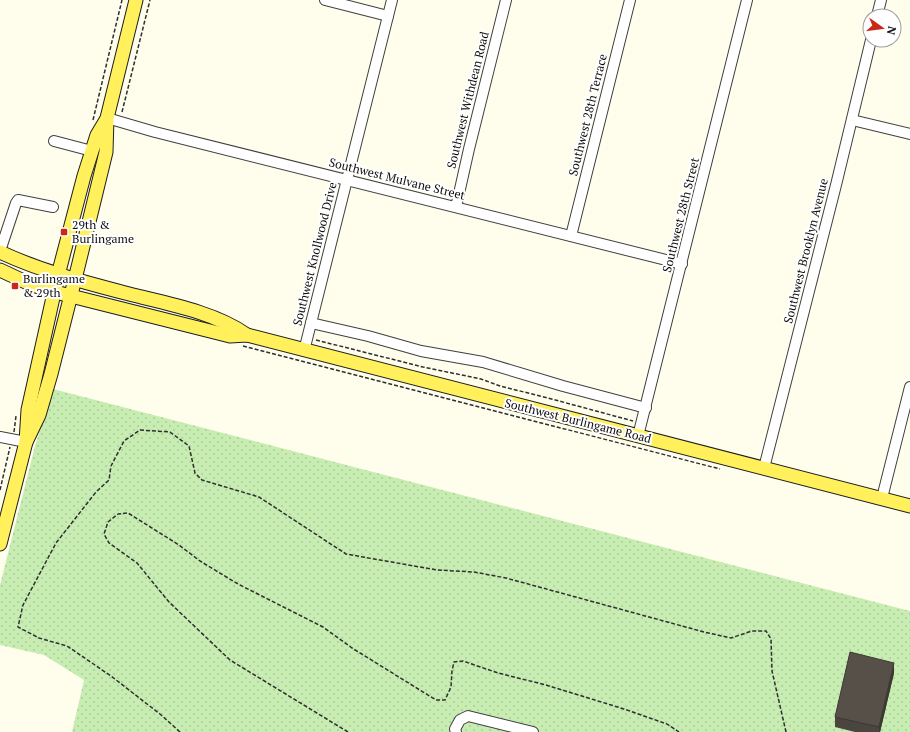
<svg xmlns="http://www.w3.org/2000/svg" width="910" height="732" viewBox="0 0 910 732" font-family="'PT Serif',serif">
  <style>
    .grass { fill: url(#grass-dots) }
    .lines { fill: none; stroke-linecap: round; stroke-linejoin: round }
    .minor-casing { stroke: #404040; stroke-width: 12 }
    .major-casing { stroke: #1e1e1e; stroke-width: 15 }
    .path { stroke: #2f2f2f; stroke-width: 1.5; stroke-dasharray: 4 2; stroke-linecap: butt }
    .minor { stroke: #fff; stroke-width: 10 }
    .major { stroke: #fff05c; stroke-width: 13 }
    .wall { fill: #4a453e }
    .shaded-wall { fill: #3c3832 }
    .building { fill: #565048; stroke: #3c3832 }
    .poi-dot { fill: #c92a18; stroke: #fff; stroke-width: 1.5 }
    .labels { text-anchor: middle; stroke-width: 4; stroke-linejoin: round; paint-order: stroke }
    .street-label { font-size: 12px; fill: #0d0d0d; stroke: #fff }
    .poi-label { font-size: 12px; fill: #0d0d0d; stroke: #fff; text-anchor: start }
  </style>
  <defs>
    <pattern id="grass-dots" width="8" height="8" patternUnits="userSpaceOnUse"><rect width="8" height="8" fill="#c8edb2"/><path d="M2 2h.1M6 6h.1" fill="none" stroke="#abca98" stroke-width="1.8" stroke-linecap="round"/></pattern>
  </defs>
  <rect width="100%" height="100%" fill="#fffeec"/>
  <polygon class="grass" points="53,389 910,611 910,732 72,732 84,680 44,655 0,645 0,585 35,446"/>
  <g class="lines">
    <g class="minor-casing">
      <g id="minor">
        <polyline points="325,0 388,16"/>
        <polyline points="877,16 881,0"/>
        <polyline points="107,118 155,132 682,264"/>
        <polyline points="852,120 910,134"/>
        <polyline points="54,141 92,151"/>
        <polyline points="456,207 469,149 506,0"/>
        <polyline points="571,236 630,0"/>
        <polyline points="0,251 16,203 18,200 53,207"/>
        <polyline points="311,323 368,336 421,351 483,362 563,386 646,408"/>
        <polyline points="304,351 392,0"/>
        <polyline points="638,436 747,0"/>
        <polyline points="0,437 26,442"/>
        <polyline points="764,468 836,185 871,40"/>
        <polyline points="882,498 910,387"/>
        <polyline points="456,732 455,729 460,720 468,716 533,732"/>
      </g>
    </g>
    <g class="major-casing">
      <g id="major">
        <path d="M0,252C43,272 87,283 133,295C170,304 216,313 247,335"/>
        <polyline points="0,270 30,284 55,292 230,336 247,335 910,506"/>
        <polyline points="26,442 39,415 51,374 78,267 106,152 107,118 136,0"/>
        <polyline points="0,544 26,442 28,410 58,275 84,176 97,135 106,120"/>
      </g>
    </g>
    <g class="path">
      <polyline points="122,112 150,0"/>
      <polyline points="93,120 122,0"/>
      <polyline points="316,340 423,367 481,379 500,386 548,398 633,421"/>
      <polyline points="243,346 720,469"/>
      <polyline points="14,432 16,416"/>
      <polyline points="0,490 10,447"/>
      <polyline points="180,732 160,714 111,676 67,646 39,638 18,627 23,605 56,543 96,492 109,480 111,466 124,441 140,430 170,432 189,446 195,473 202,480 259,497 346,554 437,570 474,572 506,578 704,632 731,638 752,631 766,631 771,639 772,671 786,732"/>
      <polyline points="348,732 230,660 169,602 137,563 109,543 104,534 108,522 118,514 128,513 179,545 200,561 238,584 323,627 352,648 436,700 445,700 451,687 452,671 454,662 463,661 498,673 546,685 624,709 667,724 679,732"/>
    </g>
    <use href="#minor" class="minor"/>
    <use href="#major" class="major"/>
  </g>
  <polygon class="wall" points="894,673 880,732 855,732 835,727 835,717"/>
  <polygon class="shaded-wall" points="894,663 894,673 880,732 879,732 879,727"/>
  <polygon class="building" points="850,652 894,663 879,727 835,717"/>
  <g class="poi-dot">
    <rect x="60" y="228" width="8" height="8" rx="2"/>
    <rect x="11" y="282" width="8" height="8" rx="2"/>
  </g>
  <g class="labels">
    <g class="street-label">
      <text transform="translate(468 100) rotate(-76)" y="4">Southwest Withdean Road</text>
      <text transform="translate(588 115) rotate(-76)" y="4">Southwest 28th Terrace</text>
      <text transform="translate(397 179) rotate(14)" y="4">Southwest Mulvane Street</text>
      <text transform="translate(681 215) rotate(-76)" y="4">Southwest 28th Street</text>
      <text transform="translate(806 251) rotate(-76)" y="4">Southwest Brooklyn Avenue</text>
      <text transform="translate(315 254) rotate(-76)" y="4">Southwest Knollwood Drive</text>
      <text transform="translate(578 421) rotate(14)" y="4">Southwest Burlingame Road</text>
    </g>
    <g class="poi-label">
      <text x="72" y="229">29th &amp;<tspan x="72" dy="14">Burlingame</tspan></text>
      <text x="23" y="283">Burlingame<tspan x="23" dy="14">&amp; 29th</tspan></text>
    </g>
  </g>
  <g transform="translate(882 28) rotate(104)"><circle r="19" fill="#ffffff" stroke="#9e9e9e"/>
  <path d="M0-3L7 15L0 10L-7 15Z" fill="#c92a18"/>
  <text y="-6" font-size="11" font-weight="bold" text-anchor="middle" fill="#0d0d0d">N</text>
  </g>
</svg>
